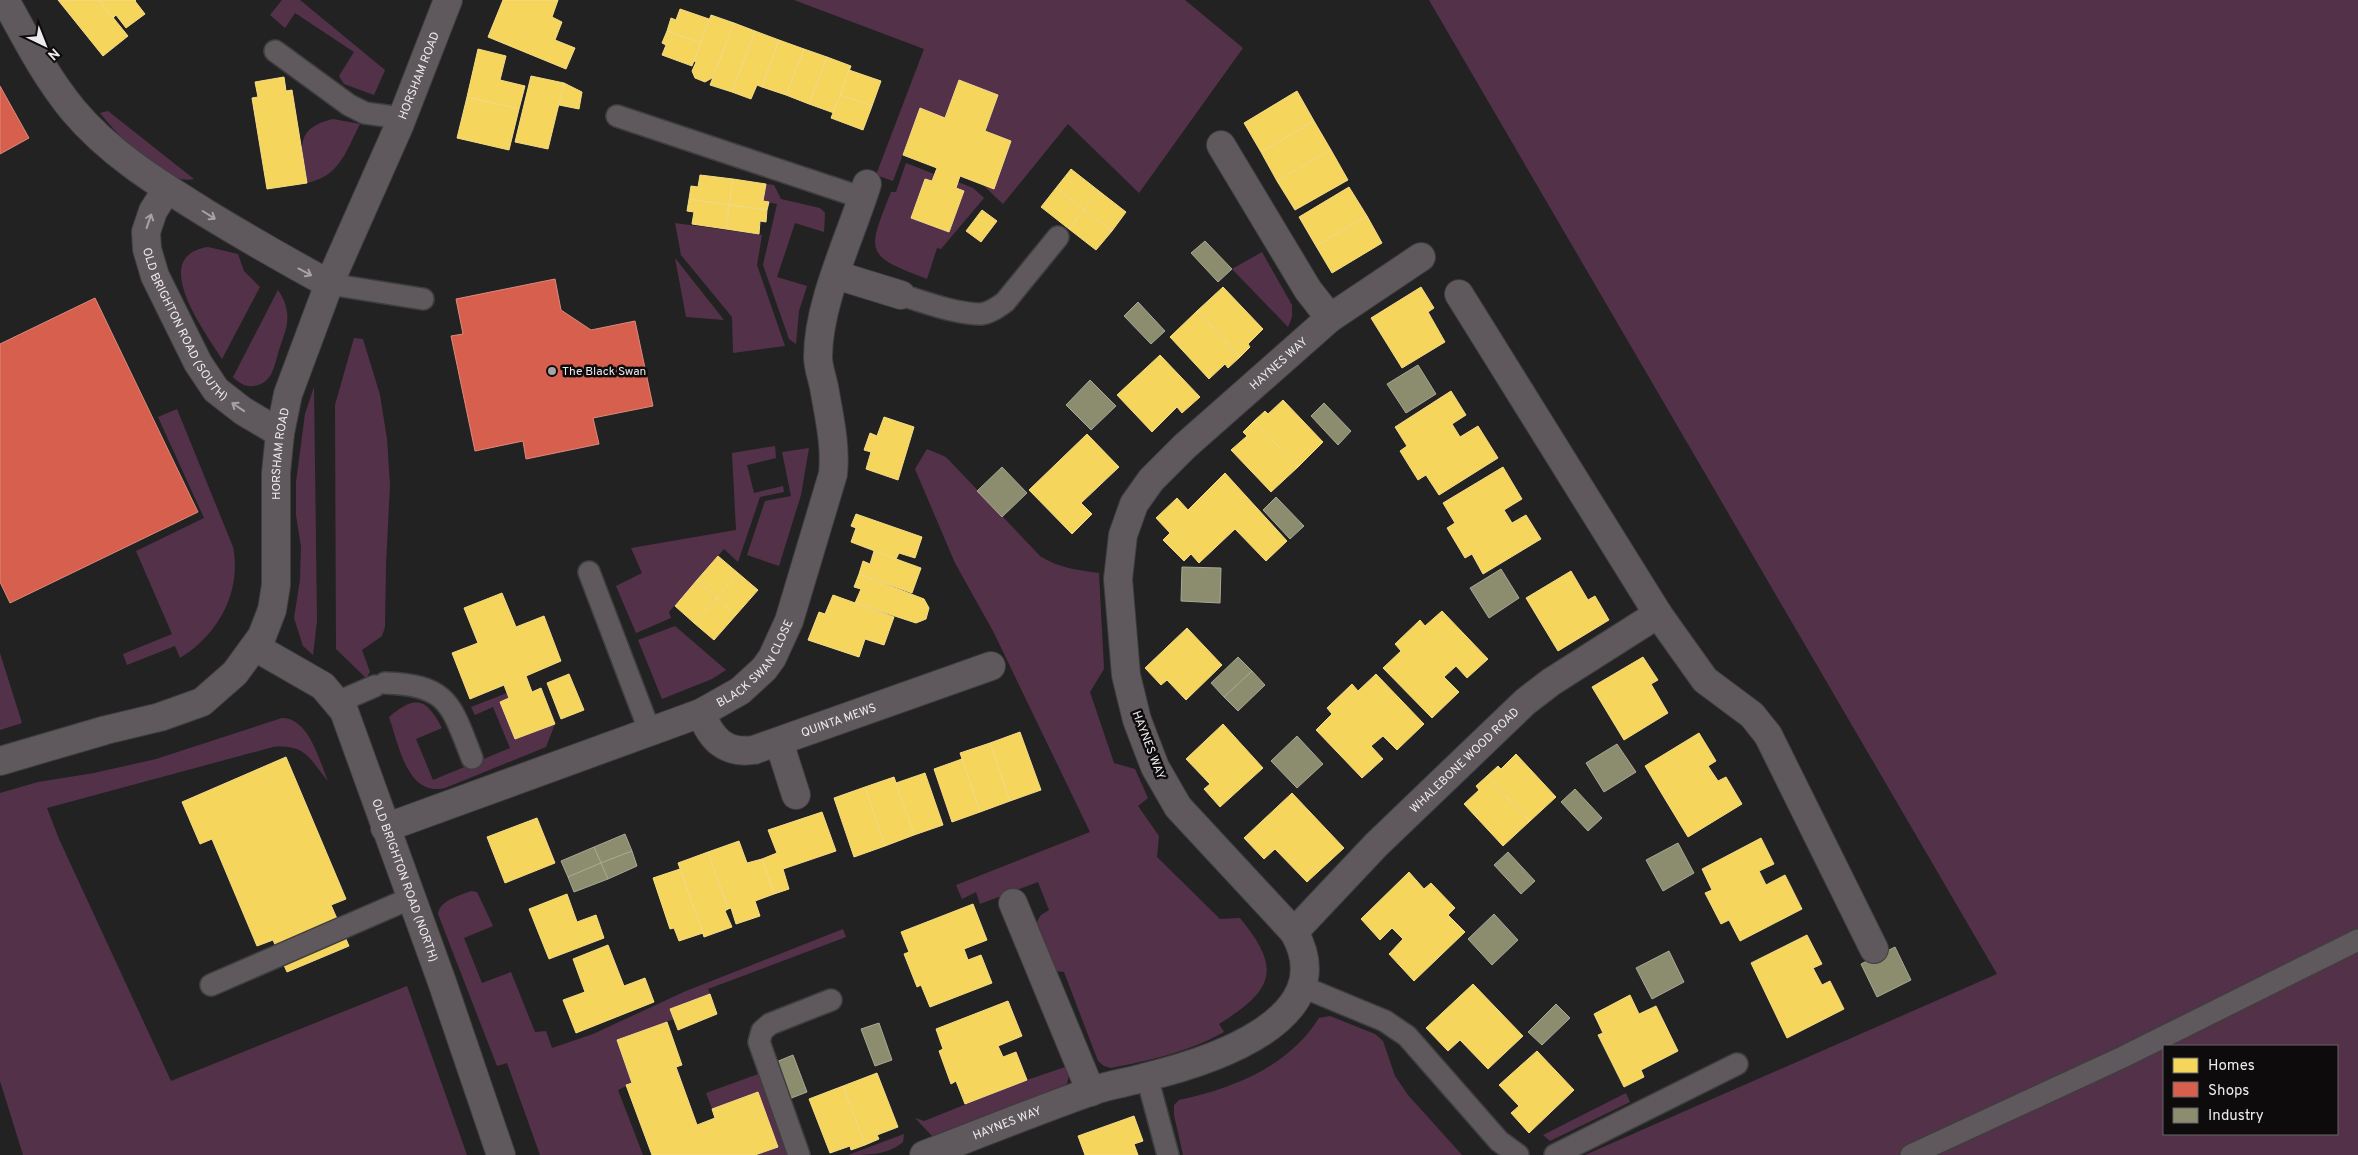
<svg xmlns="http://www.w3.org/2000/svg" width="2358" height="1155" viewBox="0 0 2358 1155" font-family="Overpass,sans-serif">
  <style>
    .green { fill: #533249; fill-rule: evenodd }
    .homes { fill: #f6d55c; stroke: #f3db87 }
    .shops { fill: #d6604d; stroke: #dd897d }
    .industry { fill: #8c8c6e; stroke: #a9a894 }
    .lines { fill: none; stroke-linecap: round; stroke-linejoin: round }
    .service-casing { stroke: #3f3e3f; stroke-width: 24 }
    .minor-casing { stroke: #3f3e3f; stroke-width: 30 }
    .tertiary-casing { stroke: #3f3e3f; stroke-width: 30 }
    .service { stroke: #5f595e; stroke-width: 21 }
    .minor { stroke: #5f595e; stroke-width: 28 }
    .tertiary { stroke: #5f595e; stroke-width: 28 }
    .oneway { stroke: #a6a2a5 }
    .poi-dot { fill: #a6a4a6; stroke: #0d0b0c; stroke-width: 2 }
    .labels { text-anchor: middle; stroke-width: 5; stroke-linejoin: round; paint-order: stroke }
    .street-label { font-size: 12px; fill: #eceaec; stroke: #0d0b0c }
    .poi-label { font-size: 12px; fill: #eceaec; stroke: #0d0b0c; text-anchor: start }
  </style>
  <rect width="100%" height="100%" fill="#232223"/>
  <g class="green">
    <polygon points="282,0 300,0 385,70 374,95 344,84 339,76 354,52 295,13 285,28 270,15"/>
    <polygon points="794,0 1185,0 1243,48 1139,193 1068,124 1003,204 983,185 994,188 1011,141 985,131 998,95 959,80 945,118 920,108 893,181 876,175 924,49"/>
    <path d="M1429,0H2358V1155H1585L1997,974ZM2164,1046H2337V1134H2164Z"/>
    <path d="M108,111L194,179C162,186 118,135 100,113Z"/>
    <path d="M333,119L360,124C346,151 340,176 307,183C302,150 292,129 333,119Z"/>
    <path d="M906,163L934,174L932,181L925,179L911,218L949,232L964,192L956,188L958,182L973,188L984,198L941,249L937,248L927,279C864,255 867,253 891,192H896Z"/>
    <polygon points="766,184 774,185 781,199 820,208 825,213 824,232 795,223 777,277 807,286 799,311 796,344 789,339 763,265 777,204 763,201"/>
    <polygon points="675,223 762,235 757,265 785,346 733,353 732,317 681,255"/>
    <path d="M208,247L238,254L244,271L260,287L222,359C206,333 147,256 208,247Z"/>
    <polygon points="1262,252 1292,305 1292,317 1288,327 1232,269"/>
    <polygon points="675,258 724,320 686,317"/>
    <path d="M278,290C283,297 286,304 287,312C289,325 283,338 279,350C274,366 273,383 254,386C245,387 239,383 233,377Z"/>
    <polygon points="354,338 363,339 380,395 387,439 390,485 386,564 385,627 382,636 362,650 370,672 366,678 336,649 335,405"/>
    <polygon points="314,387 317,621 313,655 303,646 294,618 300,580 301,547 296,515 296,482 305,414"/>
    <path d="M177,409L233,547C242,592 218,635 180,658L175,646L127,665L123,654L172,634L136,551L204,518L158,417Z"/>
    <polygon points="775,446 776,458 747,465 754,493 783,486 784,492 760,497 738,562 724,549 669,612 671,618 636,633 616,586 642,573 631,548 736,530 732,453"/>
    <polygon points="809,448 801,495 779,566 747,555 765,501 791,496 782,452"/>
    <path d="M927,449L946,457L1040,556C1058,568 1078,570 1099,573L1104,669L1090,692L1114,763L1135,769L1148,798L1138,806L1159,836L1157,857L1220,919L1240,918C1282,969 1274,990 1219,1024L1224,1032C1189,1052 1151,1060 1111,1068L1104,1066L1098,1061L1064,972L1055,971L1035,925L1041,915L1049,910L1038,882L980,904L976,892L962,899L956,885L1090,832L993,631L955,563L915,469Z"/>
    <polygon points="675,626 726,670 712,679 662,699 638,640"/>
    <polygon points="0,653 22,723 0,730"/>
    <path d="M507,693L509,698L500,702L515,739L555,724L546,747L445,788C407,797 399,745 389,717C416,695 425,697 442,728L416,739L433,780L510,748L493,707L475,715L471,707Z"/>
    <path d="M282,718C309,718 319,760 328,781C309,758 305,744 273,747L47,808L59,839L171,1081L407,986L467,1155H23L0,1081V793L38,782L94,773L156,759Z"/>
    <path d="M471,891L477,892L493,926L464,938L482,983L511,972L535,1032L546,1031L552,1048L593,1034L686,991L843,929L846,937L708,989L710,994L671,1009L674,1019L617,1040L632,1083L618,1090L643,1155H540L507,1063L497,1066L438,914C440,900 459,896 471,891Z"/>
    <path d="M1330,1016L1375,1034L1383,1041L1395,1076L1408,1095L1462,1155H1183L1174,1115V1105L1179,1100C1234,1088 1288,1067 1319,1018Z"/>
    <polygon points="1068,1066 1070,1070 1067,1084 932,1136 915,1118 924,1121 1027,1080"/>
    <polygon points="761,1073 791,1155 755,1155 777,1147 758,1092 712,1109 706,1093"/>
    <polygon points="1626,1093 1630,1102 1550,1141 1543,1135"/>
    <path d="M904,1134L903,1142C888,1155 868,1155 848,1155Z"/>
  </g>
  <g class="homes">
    <polygon points="58,0 99,0 128,36 103,56"/>
    <polygon points="99,0 136,0 135,1 145,14 126,28 116,15 113,18"/>
    <polygon points="503,0 558,0 552,17 562,22 555,40 575,48 566,69 488,37"/>
    <polygon points="680,9 709,19 701,43 667,31 671,18 676,20"/>
    <polygon points="711,15 734,23 716,70 712,78 705,82 695,78 692,71 696,62 694,61"/>
    <polygon points="734,23 755,31 732,92 710,85"/>
    <polygon points="667,31 701,43 692,66 662,55 666,45 662,43"/>
    <polygon points="755,31 779,40 762,87 757,85 751,99 732,92"/>
    <polygon points="779,40 804,49 786,95 762,87"/>
    <polygon points="478,49 506,56 500,80 525,86 519,109 467,97"/>
    <polygon points="804,49 827,57 809,104 786,95"/>
    <polygon points="827,57 851,66 834,113 809,104"/>
    <polygon points="849,70 881,81 872,106 840,95"/>
    <polygon points="531,76 564,83 548,149 515,142"/>
    <polygon points="284,77 286,91 292,90 307,183 267,189 252,98 258,97 255,82"/>
    <polygon points="959,80 998,95 985,131 1011,141 994,189 960,176 956,188 964,191 949,232 911,218 925,179 932,181 937,168 903,155 920,108 945,118"/>
    <polygon points="564,83 582,92 579,109 559,105"/>
    <polygon points="1297,91 1314,121 1261,152 1244,123"/>
    <polygon points="840,95 872,106 863,130 831,118"/>
    <polygon points="467,97 519,109 509,150 457,138"/>
    <polygon points="1314,121 1331,150 1277,181 1261,152"/>
    <polygon points="1331,150 1348,180 1295,210 1277,181"/>
    <polygon points="1071,169 1099,191 1084,210 1056,188"/>
    <polygon points="700,175 733,179 729,205 689,199 691,186 698,187"/>
    <polygon points="733,179 766,184 763,201 769,202 767,210 729,205"/>
    <polygon points="1349,187 1367,216 1316,246 1299,217"/>
    <polygon points="1056,188 1084,210 1069,229 1041,207"/>
    <polygon points="1099,191 1126,212 1112,231 1084,210"/>
    <polygon points="689,199 729,205 726,229 692,224 694,212 687,211"/>
    <polygon points="729,205 767,210 766,222 760,221 759,234 726,229"/>
    <polygon points="982,210 997,221 981,242 966,231"/>
    <polygon points="1084,210 1112,231 1096,250 1069,229"/>
    <polygon points="1367,216 1382,243 1332,273 1316,246"/>
    <polygon points="1223,287 1263,329 1248,344 1250,347 1240,357 1197,311"/>
    <polygon points="1421,287 1434,308 1428,312 1445,342 1402,368 1371,318"/>
    <polygon points="1197,311 1240,357 1228,368 1225,364 1209,379 1170,337"/>
    <polygon points="1160,355 1200,397 1182,413 1177,407 1152,432 1117,395"/>
    <polygon points="1451,391 1466,415 1452,424 1460,437 1478,426 1498,458 1439,495 1426,475 1418,480 1400,451 1407,446 1395,427"/>
    <polygon points="1283,400 1323,442 1298,467 1254,421 1265,411 1268,414"/>
    <polygon points="884,417 914,427 898,480 866,469 871,452 864,450 870,433 877,436"/>
    <polygon points="1254,421 1298,467 1271,492 1231,450 1247,436 1243,432"/>
    <polygon points="1087,434 1119,467 1081,503 1092,514 1072,534 1029,490"/>
    <polygon points="1503,467 1522,499 1504,510 1512,523 1526,515 1541,539 1483,574 1472,554 1465,558 1447,528 1455,523 1443,503"/>
    <polygon points="1225,473 1287,541 1266,561 1235,529 1199,563 1191,554 1184,561 1163,540 1170,533 1156,518 1177,498 1188,510"/>
    <polygon points="856,514 922,537 915,558 899,553 896,559 851,542 856,528 851,526"/>
    <polygon points="874,551 921,568 912,593 859,574 863,561 870,564"/>
    <polygon points="718,556 738,573 717,598 697,580"/>
    <polygon points="1571,571 1588,600 1595,596 1609,620 1558,651 1526,598"/>
    <polygon points="738,573 758,590 736,615 717,598"/>
    <polygon points="859,574 924,599 929,608 926,619 916,623 855,603 861,589 854,587"/>
    <polygon points="697,580 717,598 694,623 675,606"/>
    <polygon points="502,593 516,627 544,616 561,661 526,676 532,692 541,688 555,724 515,739 500,702 509,698 504,685 470,699 452,653 478,643 464,608"/>
    <polygon points="833,595 894,617 884,645 865,639 859,657 808,640 819,612 825,614"/>
    <polygon points="717,598 736,615 714,640 694,623"/>
    <polygon points="1442,611 1488,659 1467,678 1456,666 1444,677 1459,692 1432,718 1383,668 1401,651 1395,644 1420,620 1425,626"/>
    <polygon points="1187,628 1222,665 1186,700 1167,680 1161,685 1145,668"/>
    <polygon points="1643,657 1658,680 1651,684 1668,713 1624,740 1592,687"/>
    <polygon points="569,674 584,710 561,719 547,683"/>
    <polygon points="1376,674 1424,724 1397,750 1383,736 1371,746 1383,759 1362,778 1316,730 1332,714 1327,708 1352,684 1358,691"/>
    <polygon points="1223,724 1263,768 1220,807 1204,789 1210,784 1186,759"/>
    <polygon points="1020,732 1041,790 1010,801 990,743"/>
    <polygon points="1699,733 1716,761 1708,766 1718,781 1726,777 1742,804 1688,837 1645,766"/>
    <polygon points="990,743 1010,801 980,812 960,753"/>
    <polygon points="1516,754 1556,797 1530,821 1487,776 1498,766 1501,769"/>
    <polygon points="286,757 346,899 331,905 349,946 287,972 273,940 257,946 212,839 200,844 182,802"/>
    <polygon points="962,759 980,812 952,822 934,769"/>
    <polygon points="925,773 943,825 914,835 896,783"/>
    <polygon points="1487,776 1530,821 1503,846 1464,804 1479,790 1476,786"/>
    <polygon points="894,777 914,835 885,846 865,787"/>
    <polygon points="865,787 885,846 854,857 834,798"/>
    <polygon points="1292,793 1344,848 1307,882 1275,849 1264,859 1244,838"/>
    <polygon points="822,812 836,851 783,869 789,889 774,894 762,859 777,853 768,830"/>
    <polygon points="537,818 555,863 505,883 487,837"/>
    <polygon points="1761,838 1774,864 1759,871 1766,885 1785,875 1802,909 1740,941 1729,920 1721,924 1705,893 1712,890 1702,869"/>
    <polygon points="739,841 747,863 762,859 774,894 755,901 760,916 736,924 731,908 728,909 708,852"/>
    <polygon points="708,852 728,909 725,911 732,927 704,937 678,863"/>
    <polygon points="680,869 703,933 679,941 674,928 670,929 653,878"/>
    <polygon points="1409,872 1424,889 1431,883 1455,908 1448,915 1465,932 1414,981 1389,954 1403,939 1392,928 1380,940 1361,919"/>
    <polygon points="567,894 577,922 596,915 604,938 549,959 529,909"/>
    <polygon points="973,904 987,940 964,949 968,960 981,955 992,983 930,1007 921,985 917,987 904,954 909,952 901,932"/>
    <polygon points="1807,935 1822,964 1813,968 1822,985 1830,981 1844,1009 1787,1038 1751,963"/>
    <polygon points="608,945 624,986 645,978 654,1002 576,1033 563,1000 585,992 573,959"/>
    <polygon points="1473,984 1523,1036 1488,1069 1460,1040 1448,1051 1426,1028"/>
    <polygon points="710,994 717,1014 678,1030 670,1009"/>
    <polygon points="1630,995 1639,1014 1656,1006 1678,1051 1641,1070 1644,1077 1624,1087 1598,1035 1603,1033 1594,1014"/>
    <polygon points="1008,1001 1022,1036 998,1046 1003,1057 1016,1052 1027,1080 965,1104 956,1081 951,1084 939,1051 943,1049 936,1029"/>
    <polygon points="667,1022 682,1065 676,1067 697,1125 715,1118 712,1109 758,1092 778,1147 755,1155 652,1155 626,1085 632,1083 617,1040"/>
    <polygon points="1537,1051 1574,1090 1529,1133 1511,1113 1519,1106 1499,1085"/>
    <polygon points="877,1073 898,1127 877,1135 879,1139 865,1145 843,1086"/>
    <polygon points="843,1086 865,1145 851,1150 850,1146 830,1153 809,1099"/>
    <polygon points="1134,1116 1143,1141 1134,1144 1138,1155 1085,1155 1078,1136"/>
  </g>
  <g class="shops">
    <polygon points="0,86 29,138 0,154"/>
    <polygon points="555,279 561,310 591,330 635,321 653,406 593,418 599,444 526,459 523,441 475,451 451,336 463,334 456,299"/>
    <polygon points="95,298 198,512 10,603 0,582 0,344"/>
  </g>
  <g class="industry">
    <polygon points="1205,241 1232,269 1218,282 1191,253"/>
    <polygon points="1138,302 1165,331 1151,344 1124,316"/>
    <polygon points="1418,365 1436,394 1406,413 1387,384"/>
    <polygon points="1090,380 1116,406 1091,430 1066,405"/>
    <polygon points="1324,403 1351,431 1338,445 1311,416"/>
    <polygon points="1002,467 1027,493 1002,517 977,491"/>
    <polygon points="1276,497 1304,526 1290,539 1263,510"/>
    <polygon points="1182,567 1221,568 1220,603 1181,601"/>
    <polygon points="1501,569 1519,598 1489,618 1470,588"/>
    <polygon points="1238,657 1252,671 1224,697 1211,683"/>
    <polygon points="1252,671 1265,685 1238,711 1224,697"/>
    <polygon points="1297,736 1323,764 1297,788 1271,761"/>
    <polygon points="1617,744 1636,772 1604,792 1586,763"/>
    <polygon points="1575,789 1602,818 1588,831 1561,802"/>
    <polygon points="625,834 632,851 601,863 594,847"/>
    <polygon points="1678,843 1694,873 1663,891 1646,860"/>
    <polygon points="594,847 601,863 568,877 561,861"/>
    <polygon points="632,851 637,866 608,879 601,863"/>
    <polygon points="1508,852 1535,881 1521,894 1494,865"/>
    <polygon points="601,863 608,879 574,892 568,877"/>
    <polygon points="1494,914 1518,940 1492,965 1468,939"/>
    <polygon points="1895,947 1911,980 1877,997 1861,964"/>
    <polygon points="1669,951 1684,982 1652,999 1636,968"/>
    <polygon points="1556,1004 1570,1018 1542,1045 1528,1032"/>
    <polygon points="879,1023 892,1060 875,1066 861,1029"/>
    <polygon points="793,1055 807,1092 789,1099 776,1062"/>
  </g>
  <g class="lines">
    <g class="service-casing">
      <g id="service">
        <polyline points="275,51 349,105 365,113 401,118"/>
        <polyline points="617,116 863,198"/>
        <polyline points="329,284 423,299"/>
        <path d="M901,295C925,302 955,314 981,314C990,313 998,307 1005,302L1058,237"/>
        <polyline points="589,572 650,732"/>
        <path d="M385,683C449,685 451,705 472,758"/>
        <polyline points="338,702 375,686"/>
        <polyline points="211,985 411,898"/>
        <polyline points="1303,987 1385,1021 1407,1036 1499,1141 1518,1155"/>
        <polyline points="1147,1077 1168,1155"/>
        <polyline points="799,1155 759,1042 762,1031 770,1024 831,1000"/>
        <polyline points="1555,1155 1737,1064"/>
        <polyline points="1911,1155 2123,1057 2358,940"/>
      </g>
    </g>
    <g class="minor-casing">
      <g id="minor">
        <path d="M5,0C26,38 45,76 73,110C110,154 156,182 204,212C245,237 287,261 329,284"/>
        <polyline points="1221,145 1308,290 1330,318"/>
        <path id="s1" d="M167,189L153,211L146,232L147,249L155,276L198,363L216,390L243,411L280,433"/>
        <polyline points="836,275 901,295"/>
        <polyline points="1658,614 1705,680 1752,715 1768,735 1874,949"/>
        <path id="s2" d="M255,647L323,686L344,711L442,982L501,1155"/>
        <path id="s3" d="M701,713C711,739 725,754 754,750L991,666"/>
        <polyline points="779,742 796,795"/>
        <path id="s4" d="M385,828L701,713L740,691L764,669L772,658L789,621L833,474C836,445 829,416 824,387C822,377 818,367 818,357C818,302 851,236 867,184"/>
        <polyline points="1013,903 1091,1092"/>
        <path id="s5" d="M1294,932L1376,845L1525,702L1551,682L1658,614L1459,294"/>
        <path id="s6" d="M924,1155C982,1133 1040,1109 1098,1089C1114,1084 1130,1082 1146,1077C1208,1062 1344,1020 1294,932L1178,807L1155,767L1137,720L1126,675L1118,579L1123,535L1134,504L1151,480L1185,446L1330,318L1421,257"/>
      </g>
    </g>
    <g class="tertiary-casing">
      <g id="tertiary">
        <path id="s7" d="M0,761L106,730L160,717L202,702L235,673L262,636L272,610L276,585V473L280,433L288,394L329,284L399,126L448,0"/>
      </g>
    </g>
    <use href="#service" class="service"/>
    <use href="#minor" class="minor"/>
    <use href="#tertiary" class="tertiary"/>
  </g>
  <defs><path id="oneway-shaft" d="M-6 0H5M1.5-3L5.5 0L1.5 3" fill="none" stroke-width="1.6" stroke-linecap="round" stroke-linejoin="round" transform="scale(1.25)"/></defs>
  <g class="oneway">
    <use href="#oneway-shaft" transform="translate(209 215) rotate(32)"/>
    <use href="#oneway-shaft" transform="translate(149 221) rotate(-71)"/>
    <use href="#oneway-shaft" transform="translate(305 272) rotate(28)"/>
    <use href="#oneway-shaft" transform="translate(238 407) rotate(-146)"/>
  </g>
  <circle class="poi-dot" cx="552" cy="371" r="5"/>
  <g class="labels">
    <g class="street-label">
      <text dy="4" stroke="none"><textPath href="#s7" startOffset="890">HORSHAM ROAD</textPath></text>
      <text dy="4" stroke="none"><textPath href="#s1" startOffset="150">OLD BRIGHTON ROAD (SOUTH)</textPath></text>
      <text dy="4" stroke="none"><textPath href="#s6" startOffset="1168">HAYNES WAY</textPath></text>
      <text dy="4" stroke="none"><textPath href="#s7" startOffset="485">HORSHAM ROAD</textPath></text>
      <text dy="4" stroke="none"><textPath href="#s4" startOffset="412">BLACK SWAN CLOSE</textPath></text>
      <text dy="4" stroke="none"><textPath href="#s3" startOffset="161">QUINTA MEWS</textPath></text>
      <text transform="translate(1149 745) rotate(69)" y="4">HAYNES WAY</text>
      <text dy="4" stroke="none"><textPath href="#s5" startOffset="242">WHALEBONE WOOD ROAD</textPath></text>
      <text dy="4" stroke="none"><textPath href="#s2" startOffset="291">OLD BRIGHTON ROAD (NORTH)</textPath></text>
      <text dy="4" stroke="none"><textPath href="#s6" startOffset="89">HAYNES WAY</textPath></text>
    </g>
    <g class="poi-label">
      <text x="562" y="375">The Black Swan</text>
    </g>
  </g>
  <rect x="2163" y="1045" width="175" height="90" fill="#0d0b0c" stroke="#666466"/>
  <rect x="2173" y="1058" width="25" height="15" fill="#f6d55c" stroke="#666466"/>
  <text x="2208" y="1070" font-size="15" fill="#eceaec">Homes</text>
  <rect x="2173" y="1082" width="25" height="15" fill="#d6604d" stroke="#666466"/>
  <text x="2208" y="1095" font-size="15" fill="#eceaec">Shops</text>
  <rect x="2173" y="1108" width="25" height="15" fill="#8c8c6e" stroke="#666466"/>
  <text x="2208" y="1120" font-size="15" fill="#eceaec">Industry</text>
  <g transform="translate(45 45) rotate(137)" stroke="#0d0b0c" stroke-width="4" paint-order="stroke">
  <path d="M0-4L9 19L0 12L-9 19Z" fill="#eceaec"/>
  <text y="-8" font-size="14" font-weight="bold" text-anchor="middle" fill="#eceaec">N</text>
  </g>
</svg>
